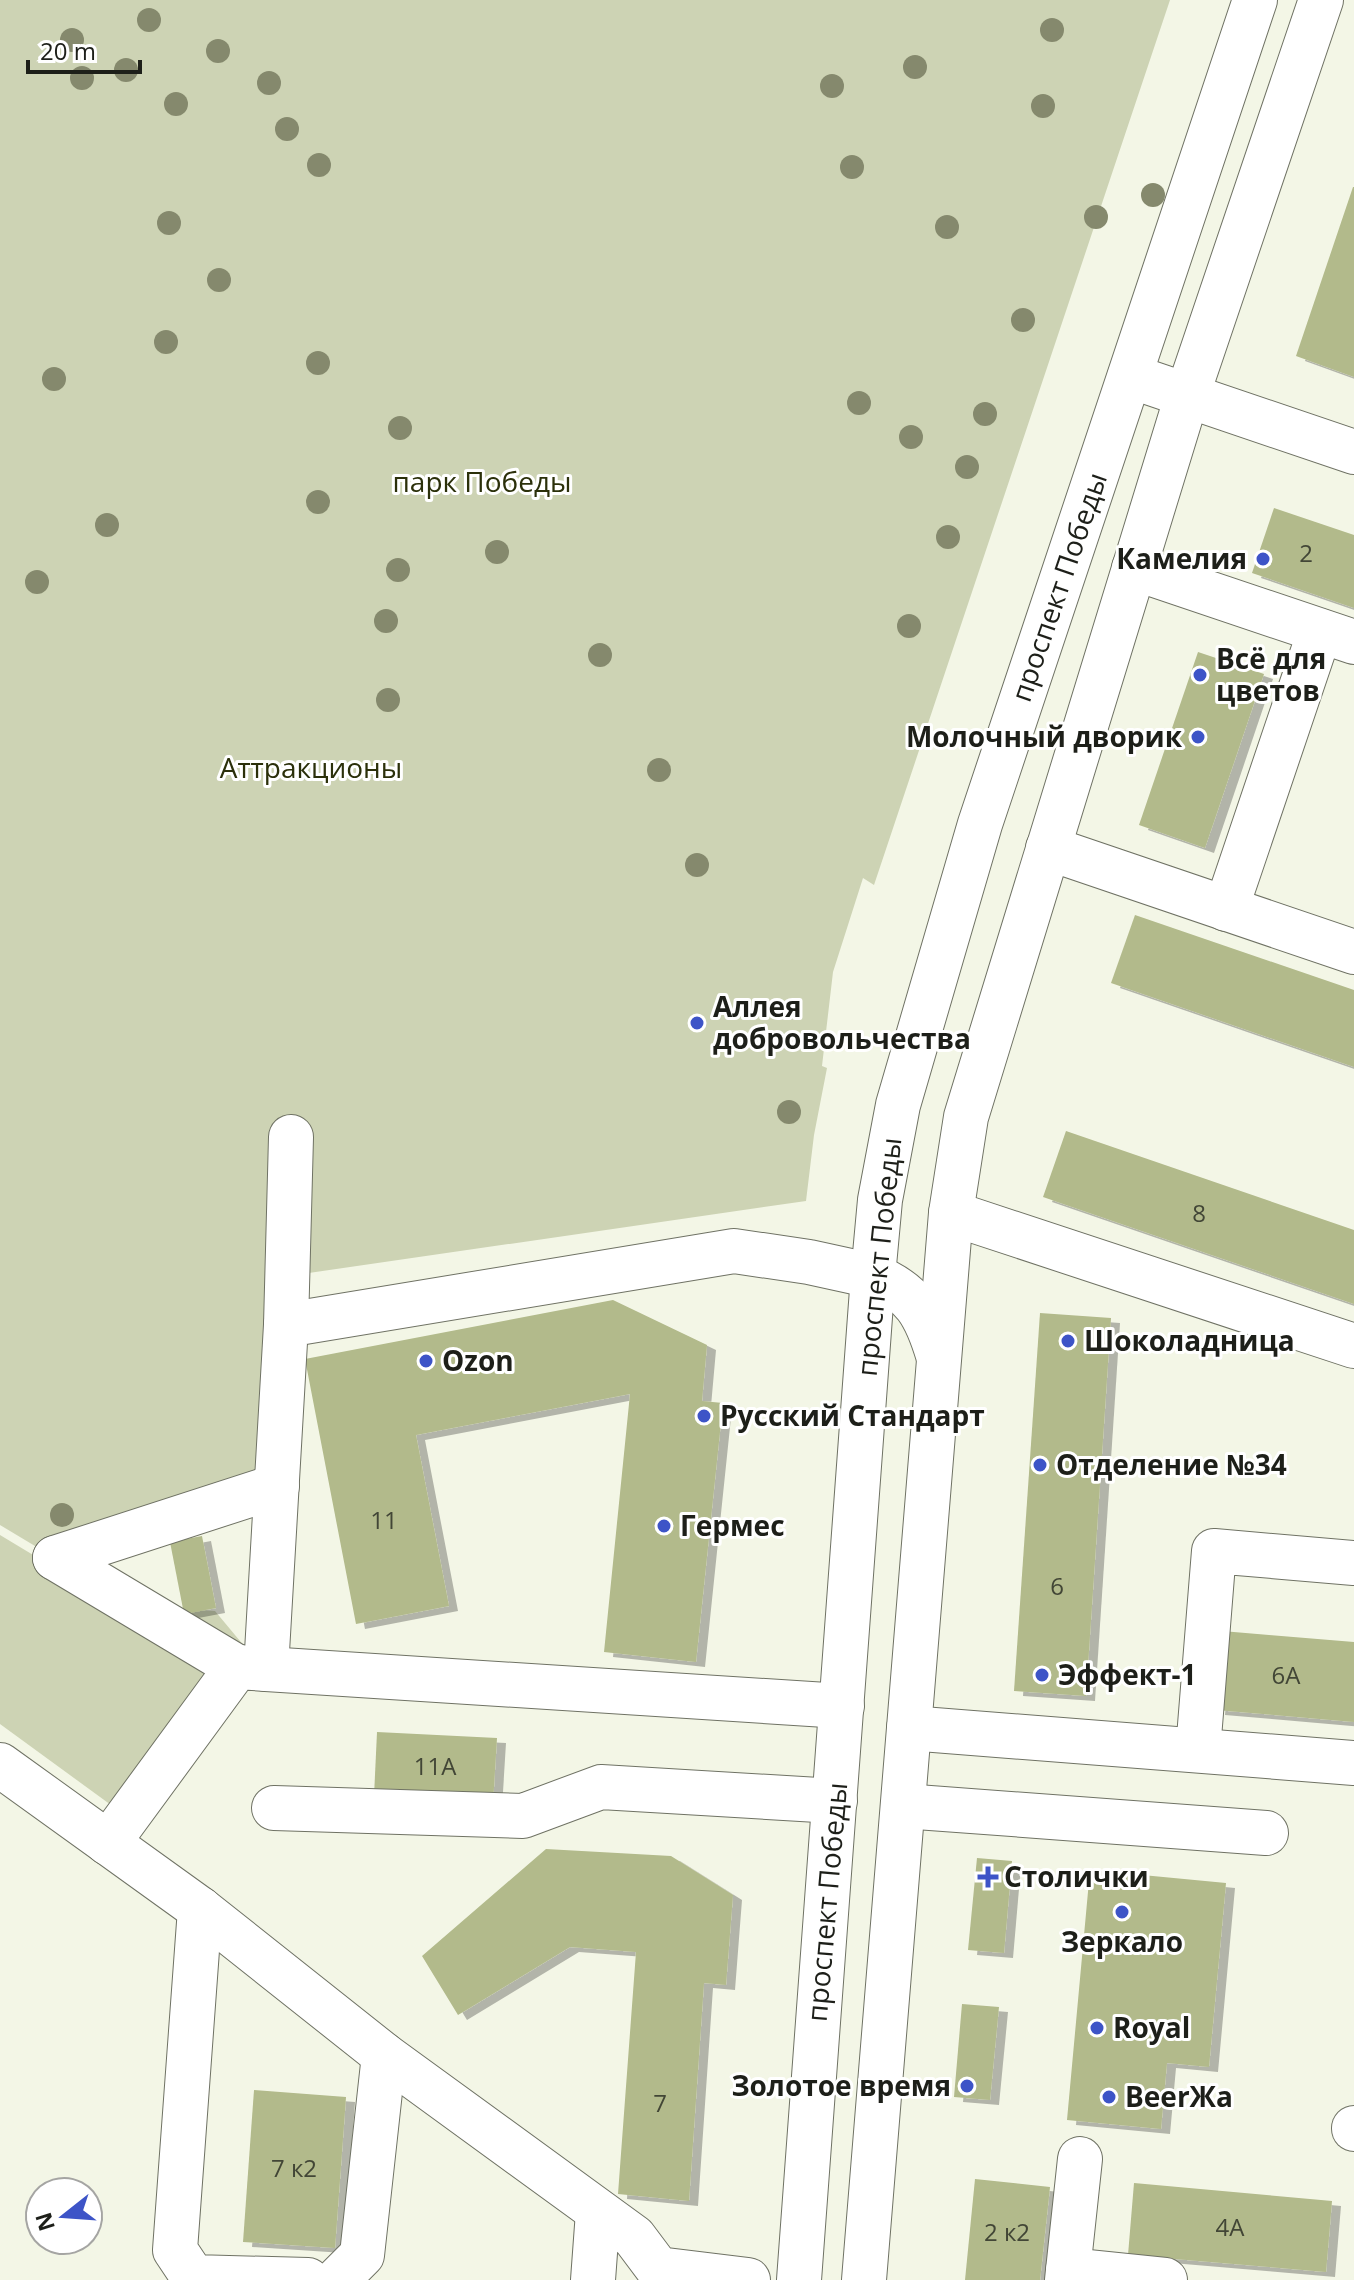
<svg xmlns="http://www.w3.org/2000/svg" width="1354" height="2280" viewBox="0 0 1354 2280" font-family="'Open Sans',sans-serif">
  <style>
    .green { fill: #cdd3b4 }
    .building { fill: #b2ba8b; filter: url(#shadow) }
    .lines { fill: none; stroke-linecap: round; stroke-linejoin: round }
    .minor-casing { stroke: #6f7264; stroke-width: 46 }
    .major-casing { stroke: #6f7264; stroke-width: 46 }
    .minor { stroke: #fff; stroke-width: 44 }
    .major { stroke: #fff; stroke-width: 44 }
    .tree { fill: #85896d }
    .poi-dot { fill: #3d54c7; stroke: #fff; stroke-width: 3 }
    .labels { text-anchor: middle; stroke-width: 6; stroke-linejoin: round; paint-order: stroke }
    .number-label { font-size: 24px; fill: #424636 }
    .park-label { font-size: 28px; fill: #2b300a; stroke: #fff }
    .poi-label { font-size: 28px; font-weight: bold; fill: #1d1f19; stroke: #fff; text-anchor: start }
    .street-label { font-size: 28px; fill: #1d1f19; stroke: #fff }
  </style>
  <defs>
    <filter id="shadow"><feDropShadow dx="9" dy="5" stdDeviation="0" flood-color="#0004"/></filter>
  </defs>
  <rect width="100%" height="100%" fill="#f3f6e6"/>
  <g class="green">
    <polygon points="0,0 1170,0 874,885 863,878 833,972 822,1066 827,1068 814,1135 806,1201 288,1276 277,1486 55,1558 0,1525"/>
    <polygon points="0,1535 146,1623 160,1607 215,1611 250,1653 111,1805 0,1724"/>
  </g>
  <g class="building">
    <polygon points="1353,187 1354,187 1354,377 1296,356"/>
    <polygon points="1274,508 1354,535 1354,608 1252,573"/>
    <polygon points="1198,652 1264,674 1205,848 1139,825"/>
    <polygon points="1135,915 1354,990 1354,1067 1111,983"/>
    <polygon points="1066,1131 1354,1230 1354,1304 1043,1197"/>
    <polygon points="613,1300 707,1345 702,1401 723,1403 696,1662 604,1652 630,1394 416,1435 449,1606 356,1624 305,1359"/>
    <polygon points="1040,1313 1111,1318 1086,1696 1014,1691"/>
    <polygon points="202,1536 216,1608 184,1614 170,1542"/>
    <polygon points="1222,1631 1354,1642 1354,1722 1216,1710"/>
    <polygon points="377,1732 497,1738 493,1803 374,1796"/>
    <polygon points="546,1849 671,1856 733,1895 726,1985 704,1983 689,2201 618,2194 636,1952 570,1947 458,2015 422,1956"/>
    <polygon points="977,1858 1012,1861 1004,1953 968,1950"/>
    <polygon points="1090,1870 1226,1883 1209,2067 1167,2063 1161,2129 1067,2120"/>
    <polygon points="962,2004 999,2007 990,2100 954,2097"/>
    <polygon points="254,2090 346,2097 335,2248 243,2242"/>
    <polygon points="975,2179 1050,2187 1040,2280 965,2280"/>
    <polygon points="1134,2183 1332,2201 1326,2272 1128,2255"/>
  </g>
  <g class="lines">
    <g class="minor-casing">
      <g id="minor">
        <polyline points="1130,376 1354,452"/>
        <polyline points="1134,568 1354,642"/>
        <polyline points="1048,848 1354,952"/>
        <polyline points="1226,909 1320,631"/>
        <polyline points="951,1213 1354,1346"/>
        <polyline points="286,1325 291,1137"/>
        <polyline points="55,1558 277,1486"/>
        <polyline points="55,1558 237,1667"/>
        <polyline points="266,1669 842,1706"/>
        <polyline points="909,1728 1354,1763"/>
        <polyline points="1198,1750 1214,1551 1354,1563"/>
        <polyline points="0,1765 200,1909 384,2055 634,2237 658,2269 748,2280"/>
        <polyline points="903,1806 1266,1833"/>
        <polyline points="274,1808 523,1816 601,1787 835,1801"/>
        <polyline points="108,1843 237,1667 266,1669 286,1325 734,1251 809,1262 873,1276"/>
        <polyline points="200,1909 175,2250 193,2277 308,2280"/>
        <polyline points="1354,2129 1354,2128"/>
        <polyline points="1068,2270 1165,2280"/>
        <polyline points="337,2280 362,2255 384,2055"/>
        <polyline points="593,2280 598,2212"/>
        <polyline points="1067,2280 1080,2159"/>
      </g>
    </g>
    <g class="major-casing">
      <g id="major">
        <path d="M873,1276C914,1292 926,1315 938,1355"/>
        <polyline points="799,2280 873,1276 880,1200 898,1105 980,824 1255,0"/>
        <polyline points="864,2280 951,1213 966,1117 1187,396 1321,0"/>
      </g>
    </g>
    <use href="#minor" class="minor"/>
    <use href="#major" class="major"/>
  </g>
  <g class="tree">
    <circle cx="149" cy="20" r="12"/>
    <circle cx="1052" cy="30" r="12"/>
    <circle cx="72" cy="40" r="12"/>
    <circle cx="218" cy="51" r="12"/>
    <circle cx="915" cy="67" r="12"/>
    <circle cx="126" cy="70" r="12"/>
    <circle cx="82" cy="78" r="12"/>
    <circle cx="269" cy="83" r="12"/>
    <circle cx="832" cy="86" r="12"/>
    <circle cx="176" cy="104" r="12"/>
    <circle cx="1043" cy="106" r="12"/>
    <circle cx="287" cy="129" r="12"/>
    <circle cx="319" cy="165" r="12"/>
    <circle cx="852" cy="167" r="12"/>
    <circle cx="1153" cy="195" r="12"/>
    <circle cx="1096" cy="217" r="12"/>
    <circle cx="169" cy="223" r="12"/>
    <circle cx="947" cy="227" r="12"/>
    <circle cx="219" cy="280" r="12"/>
    <circle cx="1023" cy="320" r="12"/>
    <circle cx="166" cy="342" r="12"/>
    <circle cx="318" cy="363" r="12"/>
    <circle cx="54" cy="379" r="12"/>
    <circle cx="859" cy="403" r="12"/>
    <circle cx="985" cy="414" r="12"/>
    <circle cx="400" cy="428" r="12"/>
    <circle cx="911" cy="437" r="12"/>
    <circle cx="967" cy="467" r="12"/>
    <circle cx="318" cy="502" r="12"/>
    <circle cx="107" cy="525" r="12"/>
    <circle cx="948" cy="537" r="12"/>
    <circle cx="497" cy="552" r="12"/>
    <circle cx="398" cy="570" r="12"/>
    <circle cx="37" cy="582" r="12"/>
    <circle cx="386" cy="621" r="12"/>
    <circle cx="909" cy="626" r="12"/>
    <circle cx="600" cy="655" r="12"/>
    <circle cx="388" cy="700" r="12"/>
    <circle cx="659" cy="770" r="12"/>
    <circle cx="697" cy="865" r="12"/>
    <circle cx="789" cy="1112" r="12"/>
    <circle cx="62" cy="1515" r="12"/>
  </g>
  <g class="poi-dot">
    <circle cx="1263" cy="559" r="8"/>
    <circle cx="1200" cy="675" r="8"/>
    <circle cx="1198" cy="737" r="8"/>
    <circle cx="697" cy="1023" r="8"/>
    <circle cx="1068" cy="1341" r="8"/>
    <circle cx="426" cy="1361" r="8"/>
    <circle cx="704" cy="1416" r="8"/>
    <circle cx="1040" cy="1465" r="8"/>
    <circle cx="664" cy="1526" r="8"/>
    <circle cx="1042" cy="1675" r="8"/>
    <path d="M984 1865h8v8h8v8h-8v8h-8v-8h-8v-8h8z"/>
    <circle cx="1122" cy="1912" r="8"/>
    <circle cx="1097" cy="2028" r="8"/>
    <circle cx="967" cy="2086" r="8"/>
    <circle cx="1109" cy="2097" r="8"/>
  </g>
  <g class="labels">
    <g class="number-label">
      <text x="1306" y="562">2</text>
      <text x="1199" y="1222">8</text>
      <text x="384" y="1529">11</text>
      <text x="1057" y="1595">6</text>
      <text x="1286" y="1684">6А</text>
      <text x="435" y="1775">11А</text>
      <text x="660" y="2112">7</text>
      <text x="294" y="2177">7 к2</text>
      <text x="1230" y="2236">4А</text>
      <text x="1007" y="2241">2 к2</text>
    </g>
    <g class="park-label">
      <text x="482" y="492">парк Победы</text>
      <text x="311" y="778">Аттракционы</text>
    </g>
    <g class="poi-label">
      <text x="1247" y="569" text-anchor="end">Камелия</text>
      <text x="1216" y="669">Всё для<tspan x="1216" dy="32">цветов</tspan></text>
      <text x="1182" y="747" text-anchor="end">Молочный дворик</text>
      <text x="713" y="1017">Аллея<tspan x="713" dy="32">добровольчества</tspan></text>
      <text x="1084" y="1351">Шоколадница</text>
      <text x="442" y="1371">Ozon</text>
      <text x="720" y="1426">Русский Стандарт</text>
      <text x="1056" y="1475">Отделение №34</text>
      <text x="680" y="1536">Гермес</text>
      <text x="1058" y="1685">Эффект-1</text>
      <text x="1004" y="1887">Столички</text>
      <text x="1122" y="1952" text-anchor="middle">Зеркало</text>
      <text x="1113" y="2038">Royal</text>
      <text x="951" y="2096" text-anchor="end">Золотое время</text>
      <text x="1125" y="2107">BeerЖа</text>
    </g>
    <g class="street-label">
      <text transform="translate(1059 587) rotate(-71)" y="10">проспект Победы</text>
      <text transform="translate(879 1257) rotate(-84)" y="10">проспект Победы</text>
      <text transform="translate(827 1902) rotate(-85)" y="10">проспект Победы</text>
    </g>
  </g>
  <g transform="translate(64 2216) rotate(253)"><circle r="38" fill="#ffffff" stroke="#a5a5a3" stroke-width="2"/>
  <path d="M0-6L14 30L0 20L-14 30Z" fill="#3d54c7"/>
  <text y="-12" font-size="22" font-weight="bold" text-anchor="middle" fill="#1d1f19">N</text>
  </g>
  <path d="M28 60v12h112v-12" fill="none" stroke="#1d1f19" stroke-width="4"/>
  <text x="40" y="60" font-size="24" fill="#1d1f19" stroke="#ffffff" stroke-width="6" paint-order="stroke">20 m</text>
</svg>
